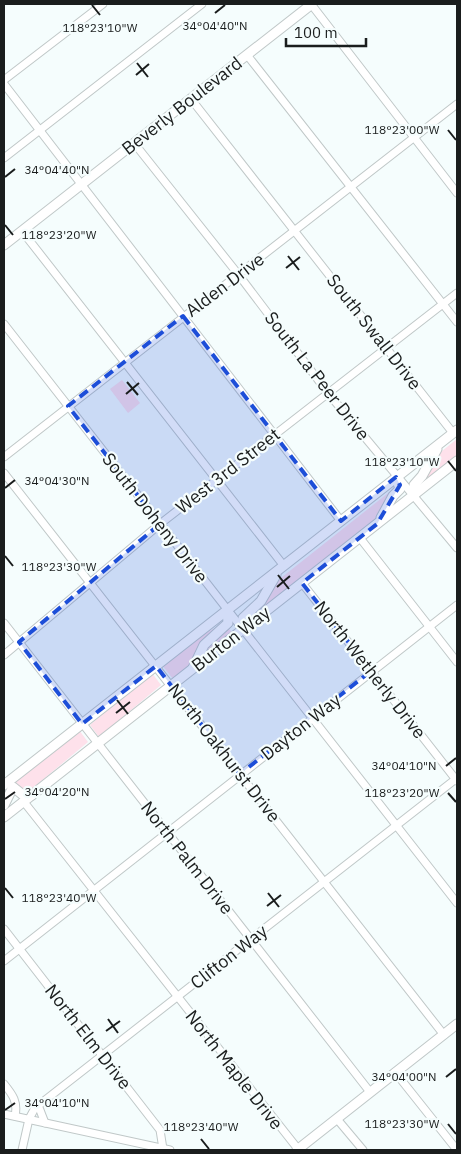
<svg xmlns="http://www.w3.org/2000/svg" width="461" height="1154" viewBox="0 0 461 1154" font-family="'IBM Plex Sans',sans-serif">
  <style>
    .green { fill: #fee1eb }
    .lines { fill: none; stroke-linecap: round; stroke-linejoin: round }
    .minor-casing { stroke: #c0c8c8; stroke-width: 9 }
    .major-casing { stroke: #c0c8c8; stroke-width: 11 }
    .minor { stroke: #fff; stroke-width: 7 }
    .major { stroke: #fff; stroke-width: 9 }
    .marked { fill: #1d4ed8; fill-opacity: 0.2; stroke: #1d4ed8; stroke-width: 4; stroke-dasharray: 10 6; stroke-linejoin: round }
    .ticks { fill: none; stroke: #1a1d1d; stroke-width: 2 }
    .labels { text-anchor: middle; stroke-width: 4.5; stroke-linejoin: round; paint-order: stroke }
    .street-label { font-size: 18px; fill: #1a1d1d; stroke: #f5fdfd }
    .ticks-label { font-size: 12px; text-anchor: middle; fill: #1a1d1d; stroke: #f5fdfd; stroke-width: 4.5; stroke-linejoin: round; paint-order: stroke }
  </style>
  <rect width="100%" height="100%" fill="#f5fdfd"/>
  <g class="green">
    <polygon points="122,380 140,403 128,413 110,389"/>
    <polygon points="457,439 457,457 417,488 437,455"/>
    <polygon points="397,486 376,520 255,615 247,618 272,585"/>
    <polygon points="224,623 186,669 173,679 162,665 197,638"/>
    <polygon points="227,627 232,632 202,657 200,654"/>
    <polygon points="152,673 161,685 99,737 90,725"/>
    <polygon points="79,730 88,742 28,792 19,789 13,782"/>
  </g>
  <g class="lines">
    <g class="minor-casing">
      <g id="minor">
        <polyline points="311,4 457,193"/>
        <polyline points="247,55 457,322"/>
        <polyline points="4,80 103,4"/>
        <polyline points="4,84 341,521"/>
        <polyline points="191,99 453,433"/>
        <polyline points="134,143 238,274 328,393 457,548"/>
        <polyline points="4,158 202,4"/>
        <polyline points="22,231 284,566"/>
        <polyline points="4,324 457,903"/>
        <polyline points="4,457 457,104"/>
        <polyline points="4,473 444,1035"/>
        <polyline points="360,538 457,662"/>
        <polyline points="302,583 457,781"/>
        <polyline points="4,623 370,1092"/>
        <polyline points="4,655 160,524 457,293"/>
        <polyline points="24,802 298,1149"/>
        <polyline points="4,929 160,1130 163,1149"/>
        <polyline points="4,961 457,605"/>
        <polyline points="395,1072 457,1150"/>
        <path d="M4,1084C13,1095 18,1102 15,1116"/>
        <polyline points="38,1105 45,1123"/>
        <polyline points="4,1114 170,1150"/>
        <polyline points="337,1119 363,1150"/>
        <polyline points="22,1150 29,1119 35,1108 457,778"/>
      </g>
    </g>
    <g class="major-casing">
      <g id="major">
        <polyline points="4,245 312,4"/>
        <polyline points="415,494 414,485 422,476 437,449"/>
        <polyline points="381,518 393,496 400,489 396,477"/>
        <polyline points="242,630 243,618 261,601 276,575"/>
        <polyline points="193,668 204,645 228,623 227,610"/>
        <polyline points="4,785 457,430"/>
        <polyline points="4,805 13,787 23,795 32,795"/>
        <polyline points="4,817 457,461"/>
        <polyline points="297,1150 457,1024"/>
      </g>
    </g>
    <use href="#minor" class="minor"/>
    <use href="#major" class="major"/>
  </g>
  <path class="marked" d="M183,316L341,521L396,477L400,485L377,524L302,583L371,671L240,774L156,666L82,724L19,642L160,524L68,406Z"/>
  <path class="ticks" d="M92,5L100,15M215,13L225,5M137,63L148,77M136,75L149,64M448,130L456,140M5,177L15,169M5,225L13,235M288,256L299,270M286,268L300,257M127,382L138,395M126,394L139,383M448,461L456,471M5,488L15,480M5,556L13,566M278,575L289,589M277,587L290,576M117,700L128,714M116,713L130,702M446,766L456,758M448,793L456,802M5,799L15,792M5,888L13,898M268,893L279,907M267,906L281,895M108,1019L118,1033M106,1031L120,1021M446,1077L456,1069M5,1110L15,1103M448,1124L456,1134M201,1139L209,1149"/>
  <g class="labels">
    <g class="street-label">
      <text transform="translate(182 106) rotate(-38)" y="6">Beverly Boulevard</text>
      <text transform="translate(225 285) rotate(-37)" y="6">Alden Drive</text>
      <text transform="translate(374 332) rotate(52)" y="6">South Swall Drive</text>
      <text transform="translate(317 376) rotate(52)" y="6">South La Peer Drive</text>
      <text transform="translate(228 471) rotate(-38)" y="6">West 3rd Street</text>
      <text transform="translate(155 518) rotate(52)" y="6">South Doheny Drive</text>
      <text transform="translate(231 639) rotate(-38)" y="6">Burton Way</text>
      <text transform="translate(370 670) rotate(52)" y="6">North Wetherly Drive</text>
      <text transform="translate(301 727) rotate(-38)" y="6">Dayton Way</text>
      <text transform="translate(224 753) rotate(52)" y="6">North Oakhurst Drive</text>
      <text transform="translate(187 858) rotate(52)" y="6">North Palm Drive</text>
      <text transform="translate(229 957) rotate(-38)" y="6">Clifton Way</text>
      <text transform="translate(88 1037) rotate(52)" y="6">North Elm Drive</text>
      <text transform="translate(234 1070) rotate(52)" y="6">North Maple Drive</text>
    </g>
  </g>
  <g class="ticks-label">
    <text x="215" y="30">34°04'40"N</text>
    <text x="100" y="32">118°23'10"W</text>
    <text x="402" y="134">118°23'00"W</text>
    <text x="57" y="174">34°04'40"N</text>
    <text x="59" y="239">118°23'20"W</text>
    <text x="402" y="466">118°23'10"W</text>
    <text x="57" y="485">34°04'30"N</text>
    <text x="59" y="571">118°23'30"W</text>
    <text x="404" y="770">34°04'10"N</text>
    <text x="57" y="796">34°04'20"N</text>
    <text x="402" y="797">118°23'20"W</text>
    <text x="59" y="902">118°23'40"W</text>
    <text x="404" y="1081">34°04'00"N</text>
    <text x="57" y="1107">34°04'10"N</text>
    <text x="402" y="1128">118°23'30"W</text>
    <text x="201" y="1131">118°23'40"W</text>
  </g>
  <rect width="461" height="1154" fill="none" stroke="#1a1d1d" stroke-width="10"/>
  <path d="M286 38v8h80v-8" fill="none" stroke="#1a1d1d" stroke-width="2.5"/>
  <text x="294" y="38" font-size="15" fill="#1a1d1d" stroke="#f5fdfd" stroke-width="4" paint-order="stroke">100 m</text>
</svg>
